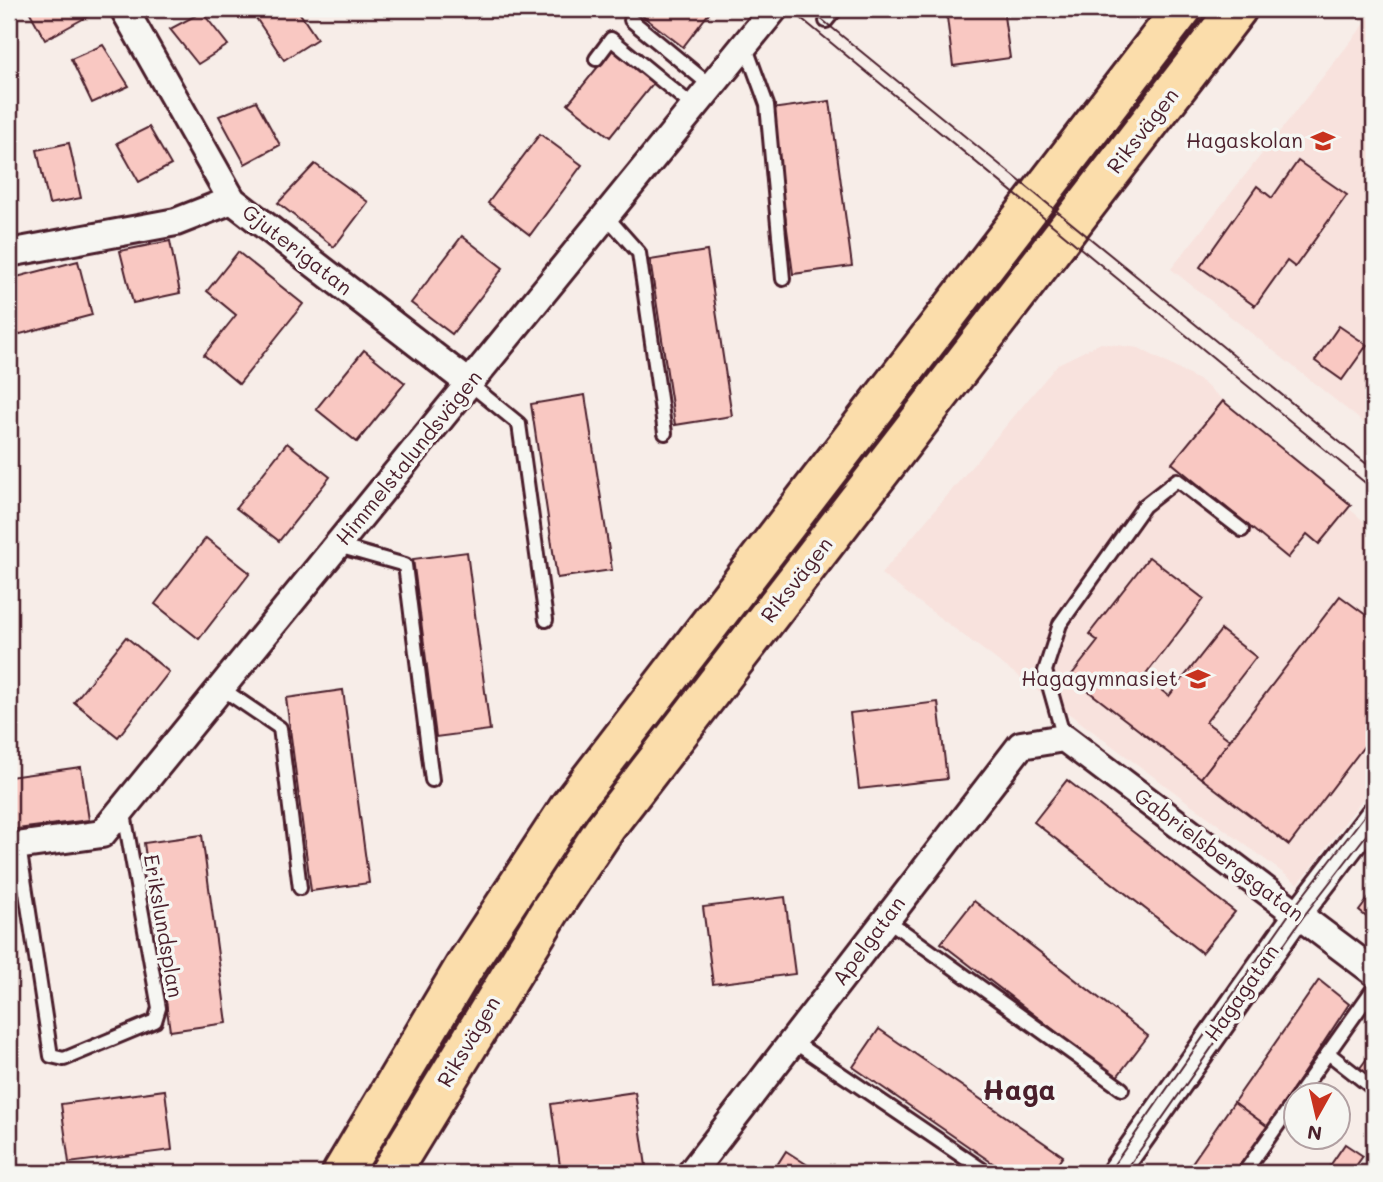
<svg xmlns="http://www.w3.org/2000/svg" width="1383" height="1182" viewBox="0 0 1383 1182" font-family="Mali,sans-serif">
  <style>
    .built { fill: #f8e2dd }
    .green { fill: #b1d894; stroke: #7e7c60; stroke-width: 2 }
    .building { fill: #f9c8c2; stroke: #4a1f2b; stroke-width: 2 }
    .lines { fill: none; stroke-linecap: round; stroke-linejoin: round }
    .service-casing { stroke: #4a1f2b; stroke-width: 18 }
    .minor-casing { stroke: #4a1f2b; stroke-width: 32 }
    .trunk-casing { stroke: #4a1f2b; stroke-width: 44 }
    .service { stroke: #f6f6f2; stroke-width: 12 }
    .minor { stroke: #f6f6f2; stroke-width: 26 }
    .trunk { stroke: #fbddab; stroke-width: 38 }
    .tram { stroke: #4a1f2b; stroke-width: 2 }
    .labels { text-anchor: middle; stroke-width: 7; stroke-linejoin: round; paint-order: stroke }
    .street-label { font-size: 21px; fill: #4a1f2b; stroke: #f6f6f2 }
    .poi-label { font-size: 21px; fill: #4a1f2b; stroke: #f6f6f2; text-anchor: end }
    .district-label { font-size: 28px; font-weight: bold; fill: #4a1f2b; stroke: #f6f6f2 }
  </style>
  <rect width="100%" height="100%" fill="#f7ede8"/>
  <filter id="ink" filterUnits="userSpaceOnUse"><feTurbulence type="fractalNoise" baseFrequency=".0143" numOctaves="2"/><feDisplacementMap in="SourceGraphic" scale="14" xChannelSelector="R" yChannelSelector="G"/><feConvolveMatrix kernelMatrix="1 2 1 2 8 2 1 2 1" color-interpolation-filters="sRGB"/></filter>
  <g filter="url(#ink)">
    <g class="built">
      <polygon points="1374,12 1374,431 1171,269"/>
      <polygon points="1101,343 1139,348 1202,382 1374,530 1374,784 1298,884 881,574 1058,364"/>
    </g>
    <g class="green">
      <polygon points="1204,9 1215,9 1078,186 1072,182"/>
      <polygon points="1038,226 1045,231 371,1173 357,1173 528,892"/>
    </g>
    <g class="building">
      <polygon points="28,9 86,9 90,15 45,40"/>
      <polygon points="250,9 297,9 317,39 284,60"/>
      <polygon points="644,9 712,9 683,47 640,14"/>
      <polygon points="946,9 1003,9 1010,58 953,66"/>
      <polygon points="202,12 228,45 198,64 170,29"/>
      <polygon points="103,45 129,86 92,103 71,59"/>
      <polygon points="613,48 655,81 610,137 568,104"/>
      <polygon points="256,101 280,145 245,164 219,116"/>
      <polygon points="830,101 852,266 793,274 771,109"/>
      <polygon points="149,127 171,165 139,182 117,143"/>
      <polygon points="540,134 582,165 530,235 488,203"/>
      <polygon points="69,143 81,198 49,204 37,150"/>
      <polygon points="1298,161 1347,195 1295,267 1287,261 1255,306 1200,267 1257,186 1272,198"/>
      <polygon points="315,164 368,202 334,247 278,203"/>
      <polygon points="462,236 503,268 452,334 411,303"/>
      <polygon points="170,241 180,293 133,303 120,251"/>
      <polygon points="707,251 732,416 675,425 650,260"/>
      <polygon points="238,252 303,304 239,384 204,355 236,315 207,291"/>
      <polygon points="78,261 92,315 9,337 9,279"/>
      <polygon points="1339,326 1367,345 1342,380 1315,361"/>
      <polygon points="364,350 405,383 357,442 316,409"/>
      <polygon points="585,395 612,570 557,578 531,404"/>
      <polygon points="1223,401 1351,505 1319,544 1307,534 1288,558 1172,463"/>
      <polygon points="287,443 330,477 279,541 236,508"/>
      <polygon points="206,538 250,573 199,639 155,604"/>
      <polygon points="467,552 490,730 436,737 413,559"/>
      <polygon points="1149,557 1204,599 1144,677 1169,696 1221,630 1256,657 1206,722 1230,740 1201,778 1070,677 1098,641 1089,634"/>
      <polygon points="1340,596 1374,621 1374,733 1289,845 1201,778"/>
      <polygon points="126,637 169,672 118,737 74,702"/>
      <polygon points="343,690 369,883 311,891 286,698"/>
      <polygon points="938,702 947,779 859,789 850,713"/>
      <polygon points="81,767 89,820 9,830 9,777"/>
      <polygon points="1067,780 1235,912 1202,953 1034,822"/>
      <polygon points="202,835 227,1023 170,1031 144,843"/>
      <polygon points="1374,891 1374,923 1359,911"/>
      <polygon points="785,897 795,974 713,984 703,907"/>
      <polygon points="974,901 1148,1036 1116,1078 941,943"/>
      <polygon points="1319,980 1349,1004 1268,1127 1234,1102"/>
      <polygon points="879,1029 1063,1156 1051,1173 1007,1173 853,1067"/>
      <polygon points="1374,1049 1374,1079 1360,1068"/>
      <polygon points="165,1090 172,1150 69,1163 61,1104"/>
      <polygon points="635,1092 646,1166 595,1173 561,1173 551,1104"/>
      <polygon points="1234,1102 1268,1127 1234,1173 1185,1173"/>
      <polygon points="1345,1144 1363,1156 1351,1173 1325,1173"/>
      <polygon points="786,1151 820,1173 772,1173"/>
    </g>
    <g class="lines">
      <g class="service-casing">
        <g id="service">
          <polyline points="631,20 711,86"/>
          <polyline points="826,21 836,9"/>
          <polyline points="745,45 767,105 783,279"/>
          <polyline points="596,59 611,39 694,107"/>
          <polyline points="606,216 639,253 665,433"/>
          <polyline points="470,384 519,424 546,620"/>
          <polyline points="338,546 405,565 432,780"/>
          <polyline points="221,688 280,728 300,888"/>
          <polyline points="1064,738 1045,671 1060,624 1144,506 1177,480 1242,530"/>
          <polyline points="19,846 51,1056 64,1059 155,1021 159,1008 123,808"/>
          <polyline points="886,919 1122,1089"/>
          <polyline points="794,1042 987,1173"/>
          <polyline points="1328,1053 1374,1089"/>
          <polyline points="1299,1094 1374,988"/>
          <polyline points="1244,1173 1296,1099"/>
        </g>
      </g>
      <g class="minor-casing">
        <g id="minor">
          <polyline points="124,9 232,200 470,384"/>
          <polyline points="9,253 176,222 232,200"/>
          <polyline points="9,847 102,834 774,9"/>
          <polyline points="691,1173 1021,745 1064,738 1374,972"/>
          <polyline points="1115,1173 1298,914 1374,815"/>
        </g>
      </g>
      <g class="trunk-casing">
        <g id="trunk">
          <polyline points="342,1173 465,966 570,806 1182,9"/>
          <polyline points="390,1173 550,911 606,827 1237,9"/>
        </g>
      </g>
      <use href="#service" class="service"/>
      <use href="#minor" class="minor"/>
      <use href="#trunk" class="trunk"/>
      <g class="tram">
        <polyline points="790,9 1374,490"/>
        <polyline points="809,9 1374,470"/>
        <polyline points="1108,1173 1292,910 1374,803"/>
        <polyline points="1124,1173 1303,917 1374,825"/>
      </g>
    </g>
  </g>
  <defs>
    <g id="school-bare" transform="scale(1.89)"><path d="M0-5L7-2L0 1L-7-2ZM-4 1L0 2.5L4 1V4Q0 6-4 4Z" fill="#c8321e" stroke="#f6f6f2" stroke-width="2.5" paint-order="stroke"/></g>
  </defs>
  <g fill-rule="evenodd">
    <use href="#school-bare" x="1323" y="141"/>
    <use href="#school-bare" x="1198" y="679"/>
  </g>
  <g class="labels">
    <g class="street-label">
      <text transform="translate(1143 131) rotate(-52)" y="7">Riksvägen</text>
      <text transform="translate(297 250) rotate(38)" y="7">Gjuterigatan</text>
      <text transform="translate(409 458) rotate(-51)" y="7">Himmelstalundsvägen</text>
      <text transform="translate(797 580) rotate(-52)" y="7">Riksvägen</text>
      <text transform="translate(1219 855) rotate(37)" y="7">Gabrielsbergsgatan</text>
      <text transform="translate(163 926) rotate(80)" y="7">Erikslundsplan</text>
      <text transform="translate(869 941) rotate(-53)" y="7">Apelgatan</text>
      <text transform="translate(1242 993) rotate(-55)" y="7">Hagagatan</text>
      <text transform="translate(469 1042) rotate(-59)" y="7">Riksvägen</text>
    </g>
    <g class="poi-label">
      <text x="1303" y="148">Hagaskolan</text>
      <text x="1178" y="686">Hagagymnasiet</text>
    </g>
    <g class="district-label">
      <text x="1019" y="1100">Haga</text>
    </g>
  </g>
  <rect width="1383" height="1182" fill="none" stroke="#f6f6f2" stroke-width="35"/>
  <rect x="18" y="18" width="1348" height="1147" fill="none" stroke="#4a1f2b" stroke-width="2.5" filter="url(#ink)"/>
  <g transform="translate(1317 1116) rotate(188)"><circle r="33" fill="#f6f6f2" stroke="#b1a0a2" stroke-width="2"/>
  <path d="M0-5L12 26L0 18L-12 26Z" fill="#c8321e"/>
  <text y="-10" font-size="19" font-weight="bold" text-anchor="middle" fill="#4a1f2b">N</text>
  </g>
</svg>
